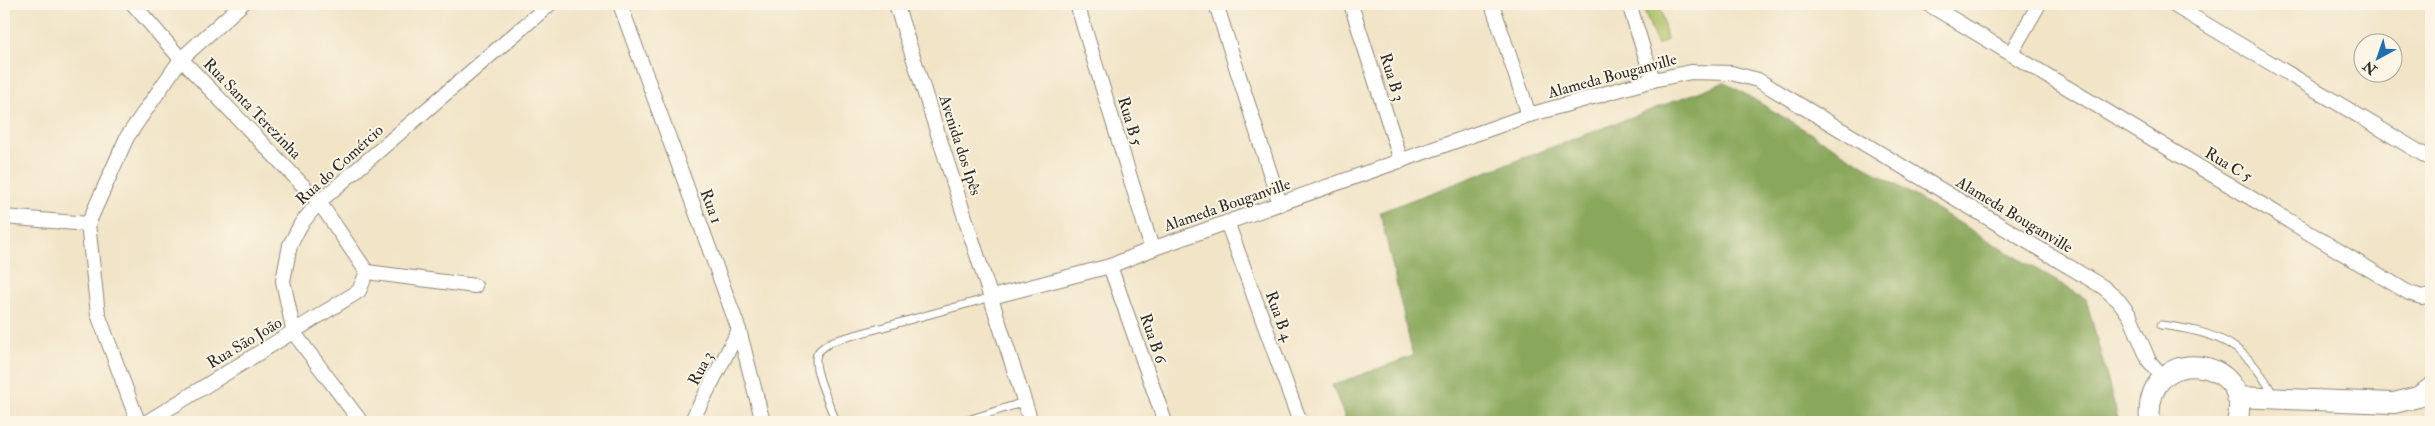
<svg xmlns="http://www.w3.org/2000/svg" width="2435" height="426" viewBox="0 0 2435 426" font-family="'IM FELL Double Pica',serif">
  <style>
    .green { fill: #adc266; stroke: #6c7648 }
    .forest { fill: #8aa85b; stroke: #5a6a43 }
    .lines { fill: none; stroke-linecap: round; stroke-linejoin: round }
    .service-casing { stroke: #8e8879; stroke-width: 9 }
    .minor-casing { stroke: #8e8879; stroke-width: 16 }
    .secondary-casing { stroke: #8e8879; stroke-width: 22 }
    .service { stroke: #fff; stroke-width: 7 }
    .minor { stroke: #fff; stroke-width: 14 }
    .secondary { stroke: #fff; stroke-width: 20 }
    .labels { text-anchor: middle; stroke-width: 4; stroke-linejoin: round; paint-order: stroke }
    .street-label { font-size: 16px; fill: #2b2b2b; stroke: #fcf5e5 }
  </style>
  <rect width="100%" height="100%" fill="#fcf5e5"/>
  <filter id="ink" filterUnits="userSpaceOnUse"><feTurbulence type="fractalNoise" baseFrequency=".02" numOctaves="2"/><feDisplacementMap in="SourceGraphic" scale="10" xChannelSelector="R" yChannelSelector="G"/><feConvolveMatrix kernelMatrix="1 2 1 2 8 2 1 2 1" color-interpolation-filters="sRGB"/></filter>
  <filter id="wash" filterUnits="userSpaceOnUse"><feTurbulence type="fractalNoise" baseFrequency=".0096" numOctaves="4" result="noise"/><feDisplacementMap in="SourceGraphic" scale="20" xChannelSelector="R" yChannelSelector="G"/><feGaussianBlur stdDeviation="1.12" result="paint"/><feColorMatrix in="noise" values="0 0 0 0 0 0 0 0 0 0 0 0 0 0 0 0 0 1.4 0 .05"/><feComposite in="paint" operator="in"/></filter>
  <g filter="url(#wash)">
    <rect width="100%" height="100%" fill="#f1e4c7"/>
    <polygon class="green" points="1642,4 1660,4 1667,40 1657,45"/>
    <polygon class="forest" points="1725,82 2086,299 2119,422 1347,422 1332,385 1413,356 1380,212"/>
  </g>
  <g filter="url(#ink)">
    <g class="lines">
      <g class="service-casing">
        <g id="service">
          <path d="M2161,325C2218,332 2247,344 2274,396"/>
          <path d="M836,422C831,407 811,367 817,354C820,348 828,344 833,341L992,297"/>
          <polyline points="962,422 1024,402"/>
        </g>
      </g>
      <g class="minor-casing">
        <g id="minor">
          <polyline points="133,4 181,59 319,202 367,272 359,291 147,422"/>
          <polyline points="620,4 739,330 763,422"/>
          <polyline points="896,4 1031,422"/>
          <polyline points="1077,4 1152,249"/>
          <polyline points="1216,4 1280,204"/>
          <polyline points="1351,4 1401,161"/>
          <polyline points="1492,4 1529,115"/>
          <polyline points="1629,4 1653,80"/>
          <polyline points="1928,4 2409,293 2422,297 2431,295"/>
          <polyline points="2172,4 2431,159"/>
          <polyline points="2011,53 2039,4"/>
          <polyline points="4,217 88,224"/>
          <polyline points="1227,222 1300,422"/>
          <polyline points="1110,266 1165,422"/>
          <polyline points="367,272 475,286"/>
          <polyline points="992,297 1110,266 1152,249 1529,115 1653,80 1691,72 1731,73 1758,80 2103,287 2119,301 2130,316 2149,361 2163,377"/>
          <polyline points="138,422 98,314 88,224 127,137 181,59 242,4"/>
          <polyline points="361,422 294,333 283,281 290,245 301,224 319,202 550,4"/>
          <polyline points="691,422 739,330"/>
        </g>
      </g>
      <g class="secondary-casing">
        <g id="secondary">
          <polyline points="2237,397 2394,403 2418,397 2431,388"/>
          <path d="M2150,422C2142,339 2256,357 2237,422"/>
        </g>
      </g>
      <use href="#service" class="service"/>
      <use href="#minor" class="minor"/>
      <use href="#secondary" class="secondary"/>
    </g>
  </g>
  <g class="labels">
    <g class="street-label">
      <text transform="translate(1612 75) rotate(-15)" y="6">Alameda Bouganville</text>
      <text transform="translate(1393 77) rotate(73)" y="6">Rua B 3</text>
      <text transform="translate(253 108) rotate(46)" y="6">Rua Santa Terezinha</text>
      <text transform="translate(1131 121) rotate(73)" y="6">Rua B 5</text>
      <text transform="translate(961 145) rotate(72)" y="6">Avenida dos Ipês</text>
      <text transform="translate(339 164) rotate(-42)" y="6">Rua do Comércio</text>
      <text transform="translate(2229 164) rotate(31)" y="6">Rua C 5</text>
      <text transform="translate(1227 204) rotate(-19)" y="6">Alameda Bouganville</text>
      <text transform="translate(712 206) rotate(70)" y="6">Rua 1</text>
      <text transform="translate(2015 214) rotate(31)" y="6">Alameda Bouganville</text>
      <text transform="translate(1280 316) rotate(70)" y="6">Rua B 4</text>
      <text transform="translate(1154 338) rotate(71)" y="6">Rua B 6</text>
      <text transform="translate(244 342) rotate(-31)" y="6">Rua São João</text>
      <text transform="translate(700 368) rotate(-62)" y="6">Rua 3</text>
    </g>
  </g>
  <rect width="2435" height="426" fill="none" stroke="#fcf5e5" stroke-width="20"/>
  <g transform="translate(2378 58) rotate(220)"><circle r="24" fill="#fcf5e5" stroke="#a8a49b"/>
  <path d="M0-4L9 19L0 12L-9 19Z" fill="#1f6fb2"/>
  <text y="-8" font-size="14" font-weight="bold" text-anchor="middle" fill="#2b2b2b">N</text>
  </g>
</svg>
